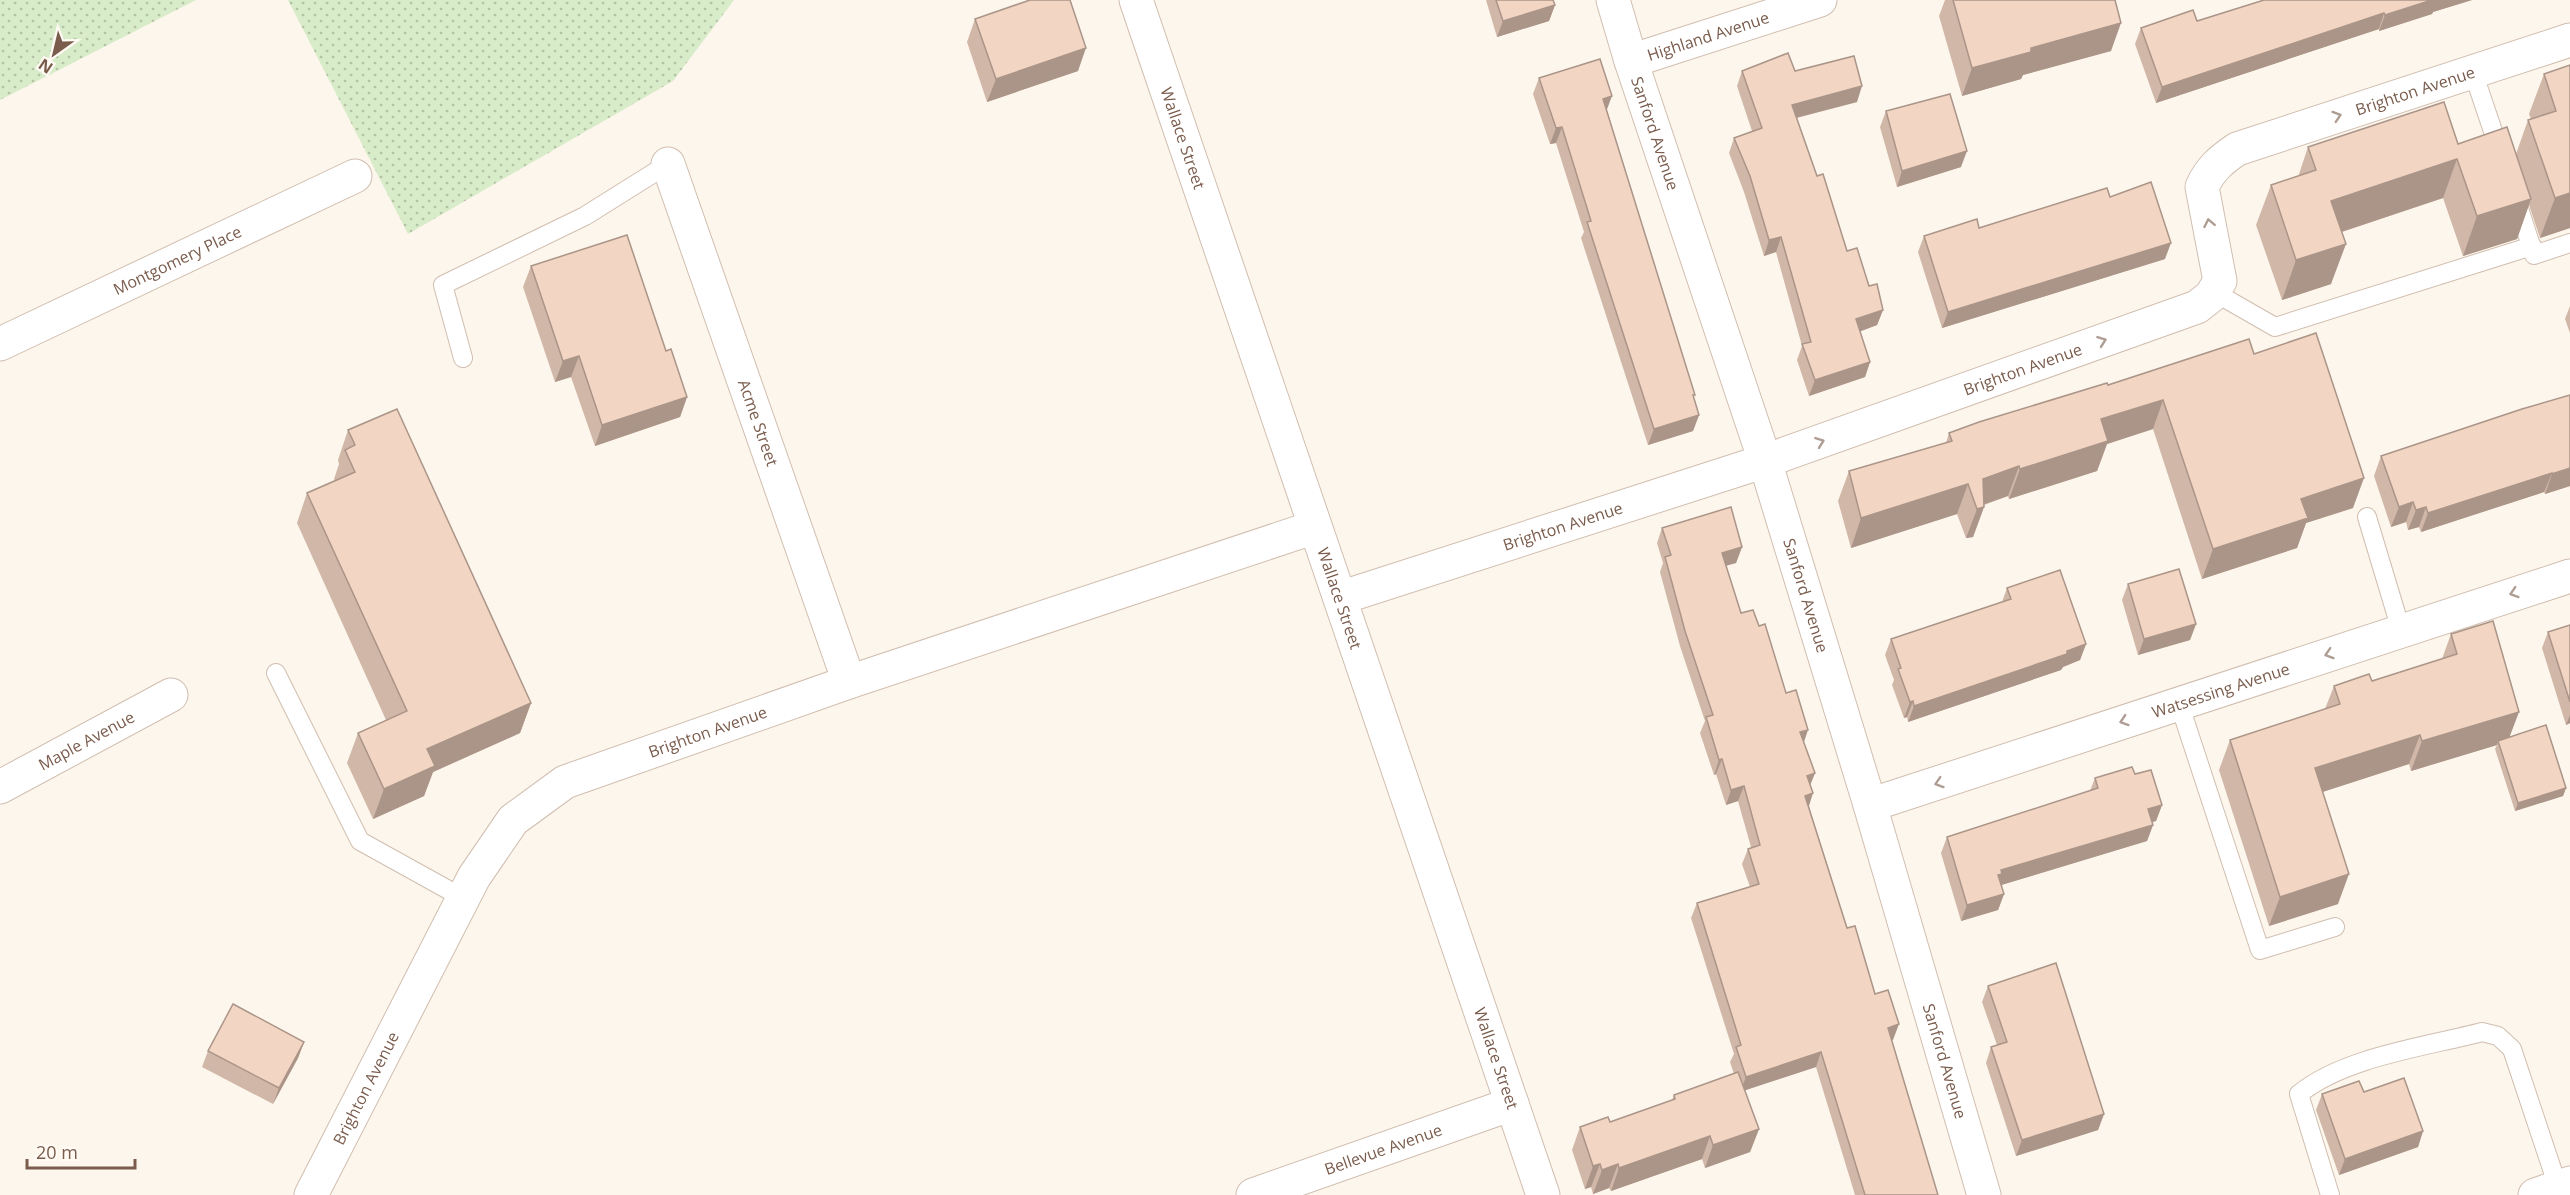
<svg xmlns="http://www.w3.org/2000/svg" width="2570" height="1195" viewBox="0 0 2570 1195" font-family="'Open Sans',sans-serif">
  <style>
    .grass { fill: url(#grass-dots) }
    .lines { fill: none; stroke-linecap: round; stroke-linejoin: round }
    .lane-casing { stroke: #d1beb0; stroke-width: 20 }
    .street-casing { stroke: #d1beb0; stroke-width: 35 }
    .lane { stroke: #fff; stroke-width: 18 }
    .street { stroke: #fff; stroke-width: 33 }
    .wall { fill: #d1b7a8 }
    .shaded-wall { fill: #aa9588 }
    .building { fill: #f3d5c3; stroke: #aa9588; stroke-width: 1.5 }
    .oneway { stroke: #af9d94 }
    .labels { text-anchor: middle; stroke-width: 6; stroke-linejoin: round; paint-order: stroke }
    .street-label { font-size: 16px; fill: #7a5c4d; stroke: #fffaf3 }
  </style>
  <defs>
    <pattern id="grass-dots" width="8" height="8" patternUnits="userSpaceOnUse" patternTransform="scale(1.5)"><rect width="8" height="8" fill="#d8ecc9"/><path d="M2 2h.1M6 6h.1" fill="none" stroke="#b4c2a5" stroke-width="1.8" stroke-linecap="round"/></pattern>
  </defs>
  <rect width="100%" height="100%" fill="#fdf6ec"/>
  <g class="grass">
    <polygon points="0,0 196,0 0,100"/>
    <polygon points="288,0 734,0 673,81 408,234"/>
  </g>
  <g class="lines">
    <g class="lane-casing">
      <g id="lane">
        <polyline points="2473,72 2501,155"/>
        <polyline points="2516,199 2534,255 2570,243"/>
        <polyline points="2214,292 2275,327 2532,246"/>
        <polyline points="463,358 443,285 585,216 668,164"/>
        <polyline points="2367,517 2401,630"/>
        <polyline points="276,673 360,841 463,898"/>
        <polyline points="2179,703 2260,950 2335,927"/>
        <path d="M2330,1195L2299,1094C2344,1057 2425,1047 2482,1032L2498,1036L2512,1049L2558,1187"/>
      </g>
    </g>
    <g class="street-casing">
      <g id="street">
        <path id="s1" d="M1136,0L1543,1195"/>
        <path id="s2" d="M1613,0L1631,61L1765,461L1870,805L1984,1195"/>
        <path id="s3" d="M1631,61L1820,0"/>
        <path id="s4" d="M668,164L849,682"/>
        <path id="s5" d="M0,344L355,176"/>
        <path id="s6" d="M1340,598L1765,461L2197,307L2211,296L2220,281L2202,187C2210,169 2221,160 2237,149L2570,40"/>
        <path id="s7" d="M0,787L171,695"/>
        <path id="s8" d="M1870,805L2570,576"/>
        <path id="s9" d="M311,1195L474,877L513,820L565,782L849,682L1315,527"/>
        <path id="s10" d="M1253,1195L1512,1104"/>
        <polyline points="2535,1195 2570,1183"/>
      </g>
    </g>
    <use href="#lane" class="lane"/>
    <use href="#street" class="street"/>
  </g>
  <g class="wall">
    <polygon points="1486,0 1553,0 1555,5 1549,21 1497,37"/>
    <polygon points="1945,0 2115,0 2111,51 2023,75 2021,79 1962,96 1939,16"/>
    <polygon points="2264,0 2472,0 2433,12 2432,14 2379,31 2379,29 2156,103 2135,44 2141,28 2197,21"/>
    <polygon points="975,19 1078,71 987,102 967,42"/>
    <polygon points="2570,65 2570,228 2540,238 2529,205 2517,239 2463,256 2443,198 2342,232 2331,284 2282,300 2256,225 2271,185 2298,177 2308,147 2458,144 2516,154 2528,120 2531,119 2529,114 2544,74"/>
    <polygon points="1742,71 1795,71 1857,102 1797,118 1817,176 1847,251 1883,310 1877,325 1860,331 1870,362 1865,377 1809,396 1797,360 1802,346 1776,252 1764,256 1744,192 1729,153 1734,138 1752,131 1737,86"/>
    <polygon points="1539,78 1607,110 1699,415 1693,431 1648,445 1581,238 1584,232 1556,143 1550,144 1533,94"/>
    <polygon points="1886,111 1961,167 1897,187 1880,127"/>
    <polygon points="2110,197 2165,259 1942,328 1918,252 1924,236 1979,228"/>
    <polygon points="531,266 666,351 687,397 680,417 595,446 571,377 555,382 523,287"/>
    <polygon points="2570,306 2570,333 2565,319"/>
    <polygon points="2254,354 2353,508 2306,523 2297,548 2202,579 2153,429 2107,444 2097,471 2009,499 2008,496 1984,505 1984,507 1973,537 1966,538 1957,514 1851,548 1838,501 1849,471 1946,443 1949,433 2108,385"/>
    <polygon points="2522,409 2570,486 2545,494 2544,492 2421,532 2419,527 2408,530 2406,522 2391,527 2374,476 2381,456"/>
    <polygon points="348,430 531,703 520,733 433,772 424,796 373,819 347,763 358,733 386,720 297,523 307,493 335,481 334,479 339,464 338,460"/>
    <polygon points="1662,528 1742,547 1736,563 1726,566 1741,613 1759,626 1786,693 1815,773 1810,785 1809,806 1847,928 1893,1040 1892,1040 1938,1195 1855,1195 1816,1067 1745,1090 1759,1129 1750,1152 1705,1168 1702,1159 1611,1191 1609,1188 1593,1194 1591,1187 1585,1189 1572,1150 1580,1127 1610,1122 1672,1100 1674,1095 1734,1074 1730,1062 1734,1054 1691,918 1697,903 1750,887 1742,864 1748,849 1751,847 1738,801 1726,805 1716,774 1714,775 1700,733 1705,721 1680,646 1660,572 1663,563 1657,543"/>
    <polygon points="2128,584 2196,624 2190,640 2138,655 2122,600"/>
    <polygon points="2007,588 2086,644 2080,660 2063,667 2061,670 1908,722 1907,717 1904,718 1892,685 1894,680 1885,655 1891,639 2002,602"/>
    <polygon points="2570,625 2570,723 2566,725 2542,648 2548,632"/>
    <polygon points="2451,634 2510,737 2566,788 2563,796 2515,811 2495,749 2497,745 2411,771 2409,764 2322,792 2338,904 2269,926 2219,770 2230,740 2325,709 2334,686 2372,681 2442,659"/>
    <polygon points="2135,774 2162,805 2156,821 2152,822 2153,825 2147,841 2001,885 2004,894 1998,910 1961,921 1941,853 1947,837 2090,791 2095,778"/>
    <polygon points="1988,986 2104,1114 2098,1130 2016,1156 1986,1063 1991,1047 1997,1045 1982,1002"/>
    <polygon points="304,1042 298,1058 273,1104 202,1067 208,1051"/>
    <polygon points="2322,1094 2423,1131 2418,1147 2339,1175 2316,1110"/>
  </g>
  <g class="shaded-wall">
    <polygon points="2432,0 2472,0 2433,12 2432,14 2379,31 2385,15"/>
    <polygon points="1555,5 1549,21 1497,37 1503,21"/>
    <polygon points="2384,13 2379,29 2156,103 2162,87"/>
    <polygon points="2121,23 2111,51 2023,75 2021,79 1962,96 1972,68 2031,48"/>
    <polygon points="1086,48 1078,71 987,102 996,79"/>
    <polygon points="1862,86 1857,102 1787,120 1792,105"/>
    <polygon points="1612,96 1606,112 1603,99"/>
    <polygon points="1562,127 1556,143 1550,144 1556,128"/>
    <polygon points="1967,151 1961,167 1897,187 1902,171"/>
    <polygon points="2457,159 2443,198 2317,240 2331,201"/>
    <polygon points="2570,193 2570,228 2540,238 2555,198"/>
    <polygon points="2531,199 2517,239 2463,256 2477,216"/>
    <polygon points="1781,237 1776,252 1764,256 1769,240"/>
    <polygon points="2171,243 2165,259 1942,328 1948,312"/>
    <polygon points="2346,244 2331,284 2282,300 2296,260"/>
    <polygon points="1883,310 1877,325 1851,335 1856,319"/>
    <polygon points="579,356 571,377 555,382 563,361"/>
    <polygon points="1870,362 1865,377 1809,396 1815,380"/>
    <polygon points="687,397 680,417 595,446 602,425"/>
    <polygon points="2163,400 2153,429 2107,444 2097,471 2009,499 2020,469 2101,419"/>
    <polygon points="1699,415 1693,431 1648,445 1654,429"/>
    <polygon points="2019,466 2008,496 1976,507 1983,479"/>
    <polygon points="2570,468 2570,486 2545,494 2552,474"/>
    <polygon points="2552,473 2544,492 2421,532 2428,513"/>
    <polygon points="2364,478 2353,508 2306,523 2297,548 2202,579 2213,549 2301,499"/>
    <polygon points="1968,484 1957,514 1851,548 1861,518"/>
    <polygon points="2413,502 2406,522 2391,527 2399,507"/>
    <polygon points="1984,507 1973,537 1966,538 1977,509"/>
    <polygon points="2426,507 2419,527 2408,530 2416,510"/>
    <polygon points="1742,547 1736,563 1716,568 1722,553"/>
    <polygon points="2196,624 2190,640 2138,655 2144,639"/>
    <polygon points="2086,644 2080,660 2063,667 2061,670 1908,722 1914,706"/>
    <polygon points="1913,701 1907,717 1904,718 1910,702"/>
    <polygon points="531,703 520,733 433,772 424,796 373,819 384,789 427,749"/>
    <polygon points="2519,712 2508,741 2498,741 2497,745 2411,771 2422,741"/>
    <polygon points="2570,715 2570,723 2566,725"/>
    <polygon points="1808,730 1803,745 1800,732"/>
    <polygon points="2420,735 2409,764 2304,798 2315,768"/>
    <polygon points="1722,759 1716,774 1714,775 1719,760"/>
    <polygon points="1815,773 1809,788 1807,776"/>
    <polygon points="1744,786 1738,801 1726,805 1731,790"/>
    <polygon points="2566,788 2563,796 2515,811 2518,803"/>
    <polygon points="1813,793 1808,809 1805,796"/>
    <polygon points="2162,805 2156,821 2142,825 2148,809"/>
    <polygon points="2153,825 2147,841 1998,886 1998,875 2001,870"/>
    <polygon points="2349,874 2338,904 2269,926 2280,897"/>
    <polygon points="2004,894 1998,910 1961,921 1967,905"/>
    <polygon points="1899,1024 1893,1040 1882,1043 1888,1028"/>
    <polygon points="304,1042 298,1058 273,1104 279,1088"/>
    <polygon points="1821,1052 1816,1067 1740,1092 1746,1077"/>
    <polygon points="2104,1114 2098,1130 2016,1156 2022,1140"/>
    <polygon points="1759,1129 1750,1152 1705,1168 1713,1145"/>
    <polygon points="2423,1131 2418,1147 2339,1175 2345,1159"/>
    <polygon points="1710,1136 1702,1159 1611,1191 1619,1168"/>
    <polygon points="1600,1164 1591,1187 1585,1189 1593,1166"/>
    <polygon points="1618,1164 1609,1188 1593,1194 1602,1170"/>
  </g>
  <g class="building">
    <polygon points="1030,0 1070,0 1086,48 996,79 975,19"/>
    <polygon points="1496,0 1553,0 1555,5 1503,21"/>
    <polygon points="1953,0 2115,0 2121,23 2031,48 2031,52 1972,68"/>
    <polygon points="2264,0 2432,0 2385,15 2384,13 2162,87 2141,28 2193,10 2197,21"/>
    <polygon points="1788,53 1795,71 1854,56 1862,86 1792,105 1817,176 1823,174 1847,251 1857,248 1869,286 1877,284 1883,310 1856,319 1870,362 1815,380 1802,344 1811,342 1781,237 1769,240 1750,176 1734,138 1762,128 1742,71"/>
    <polygon points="1600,59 1612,96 1603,99 1695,395 1693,395 1699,415 1654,429 1587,222 1591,221 1562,127 1556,128 1539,78"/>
    <polygon points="2570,65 2570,193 2555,198 2528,120 2556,111 2544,74"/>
    <polygon points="1950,94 1967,151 1902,171 1886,111"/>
    <polygon points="2444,102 2458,144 2507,127 2531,199 2477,216 2457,159 2331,201 2346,244 2296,260 2271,185 2316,170 2308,147"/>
    <polygon points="2151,182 2171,243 1948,312 1924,236 1977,219 1979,228 2107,188 2110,197"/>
    <polygon points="627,235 666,351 671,349 687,397 602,425 579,356 563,361 531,266"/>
    <polygon points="2316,333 2364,478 2301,499 2308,518 2213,549 2163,400 2101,419 2108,441 2020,469 2019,466 1983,479 1984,507 1977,509 1968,484 1861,518 1849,471 1952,441 1949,433 1979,422 2107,383 2108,385 2249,339 2254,354"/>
    <polygon points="2570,395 2570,468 2552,474 2552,473 2428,513 2426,507 2416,510 2413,502 2399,507 2381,456 2522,409"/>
    <polygon points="397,409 531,703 427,749 435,766 384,789 358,733 407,711 307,493 355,472 345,450 355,445 348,430"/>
    <polygon points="1731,507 1742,547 1722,553 1741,613 1753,610 1759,626 1765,624 1786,693 1796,690 1808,730 1800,732 1815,773 1807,776 1813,793 1805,796 1847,928 1855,926 1875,994 1888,990 1899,1024 1888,1028 1938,1195 1865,1195 1821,1052 1746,1077 1736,1047 1741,1045 1697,903 1759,884 1748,849 1760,845 1744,786 1731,790 1722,759 1719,760 1706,717 1713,715 1685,631 1665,557 1671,555 1662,528"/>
    <polygon points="2179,569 2196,624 2144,639 2128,584"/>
    <polygon points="2060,570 2086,644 2067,651 2067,654 1914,706 1913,701 1910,702 1898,669 1901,668 1891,639 2011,599 2007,588"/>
    <polygon points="2493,621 2519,712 2422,741 2420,735 2315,768 2349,874 2280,897 2230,740 2340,704 2334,686 2369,674 2372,681 2457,654 2451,634"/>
    <polygon points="2570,625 2570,702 2548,632"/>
    <polygon points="2546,725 2566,788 2518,803 2498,741"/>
    <polygon points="2132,767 2135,774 2151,770 2162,805 2148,809 2153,825 2001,870 2002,874 1998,875 2004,894 1967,905 1947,837 2098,788 2095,778"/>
    <polygon points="2056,963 2104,1114 2022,1140 1991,1047 2007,1042 1988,986"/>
    <polygon points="233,1004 304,1042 279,1088 208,1051"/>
    <polygon points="1738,1072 1759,1129 1713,1145 1710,1136 1619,1168 1618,1164 1602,1170 1600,1164 1593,1166 1580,1127 1608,1117 1610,1122 1675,1099 1674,1095"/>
    <polygon points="2404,1078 2423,1131 2345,1159 2322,1094 2359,1081 2364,1092"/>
  </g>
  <defs><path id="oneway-chevron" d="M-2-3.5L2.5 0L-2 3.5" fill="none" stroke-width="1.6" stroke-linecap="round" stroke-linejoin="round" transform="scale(1.5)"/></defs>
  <g class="oneway">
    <use href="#oneway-chevron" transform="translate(2337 116) rotate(-18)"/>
    <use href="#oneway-chevron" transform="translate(2209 223) rotate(-101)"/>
    <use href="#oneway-chevron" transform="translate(2102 341) rotate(-20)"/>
    <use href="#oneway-chevron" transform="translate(1820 442) rotate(-20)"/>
    <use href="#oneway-chevron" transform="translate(2514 593) rotate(162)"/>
    <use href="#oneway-chevron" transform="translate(2329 654) rotate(162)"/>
    <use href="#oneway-chevron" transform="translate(2124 721) rotate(162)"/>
    <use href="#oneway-chevron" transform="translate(1939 783) rotate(162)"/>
  </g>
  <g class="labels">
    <g class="street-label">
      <text dy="6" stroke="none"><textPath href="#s3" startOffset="81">Highland Avenue</textPath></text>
      <text dy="6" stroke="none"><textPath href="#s6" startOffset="1276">Brighton Avenue</textPath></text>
      <text dy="6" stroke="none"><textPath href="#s2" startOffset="140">Sanford Avenue</textPath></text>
      <text dy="6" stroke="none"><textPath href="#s1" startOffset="146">Wallace Street</textPath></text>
      <text dy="6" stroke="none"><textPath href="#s5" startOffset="196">Montgomery Place</textPath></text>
      <text dy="6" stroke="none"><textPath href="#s6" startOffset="720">Brighton Avenue</textPath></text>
      <text dy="6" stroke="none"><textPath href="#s4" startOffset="274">Acme Street</textPath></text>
      <text dy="6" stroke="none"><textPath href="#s6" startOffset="234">Brighton Avenue</textPath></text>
      <text dy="6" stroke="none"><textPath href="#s2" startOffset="626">Sanford Avenue</textPath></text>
      <text dy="6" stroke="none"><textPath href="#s1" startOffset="632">Wallace Street</textPath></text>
      <text dy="6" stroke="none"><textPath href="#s8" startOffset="369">Watsessing Avenue</textPath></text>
      <text dy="6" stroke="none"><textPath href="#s9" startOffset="642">Brighton Avenue</textPath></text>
      <text dy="6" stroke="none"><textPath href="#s7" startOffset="98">Maple Avenue</textPath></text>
      <text dy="6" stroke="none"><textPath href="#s1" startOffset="1118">Wallace Street</textPath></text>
      <text dy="6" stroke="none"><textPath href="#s2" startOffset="1112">Sanford Avenue</textPath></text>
      <text dy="6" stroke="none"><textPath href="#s9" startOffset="120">Brighton Avenue</textPath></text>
      <text dy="6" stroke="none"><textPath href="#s10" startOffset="138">Bellevue Avenue</textPath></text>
    </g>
  </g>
  <g transform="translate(54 54) rotate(214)" stroke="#fffaf3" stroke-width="4.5" paint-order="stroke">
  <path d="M0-4.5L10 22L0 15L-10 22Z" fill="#7a5c4d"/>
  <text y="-9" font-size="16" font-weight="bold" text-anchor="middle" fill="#7a5c4d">N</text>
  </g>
  <path d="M27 1159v9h108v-9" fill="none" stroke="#7a5c4d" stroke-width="3"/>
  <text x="36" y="1159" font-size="18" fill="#7a5c4d" stroke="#fffaf3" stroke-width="4.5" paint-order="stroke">20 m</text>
</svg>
